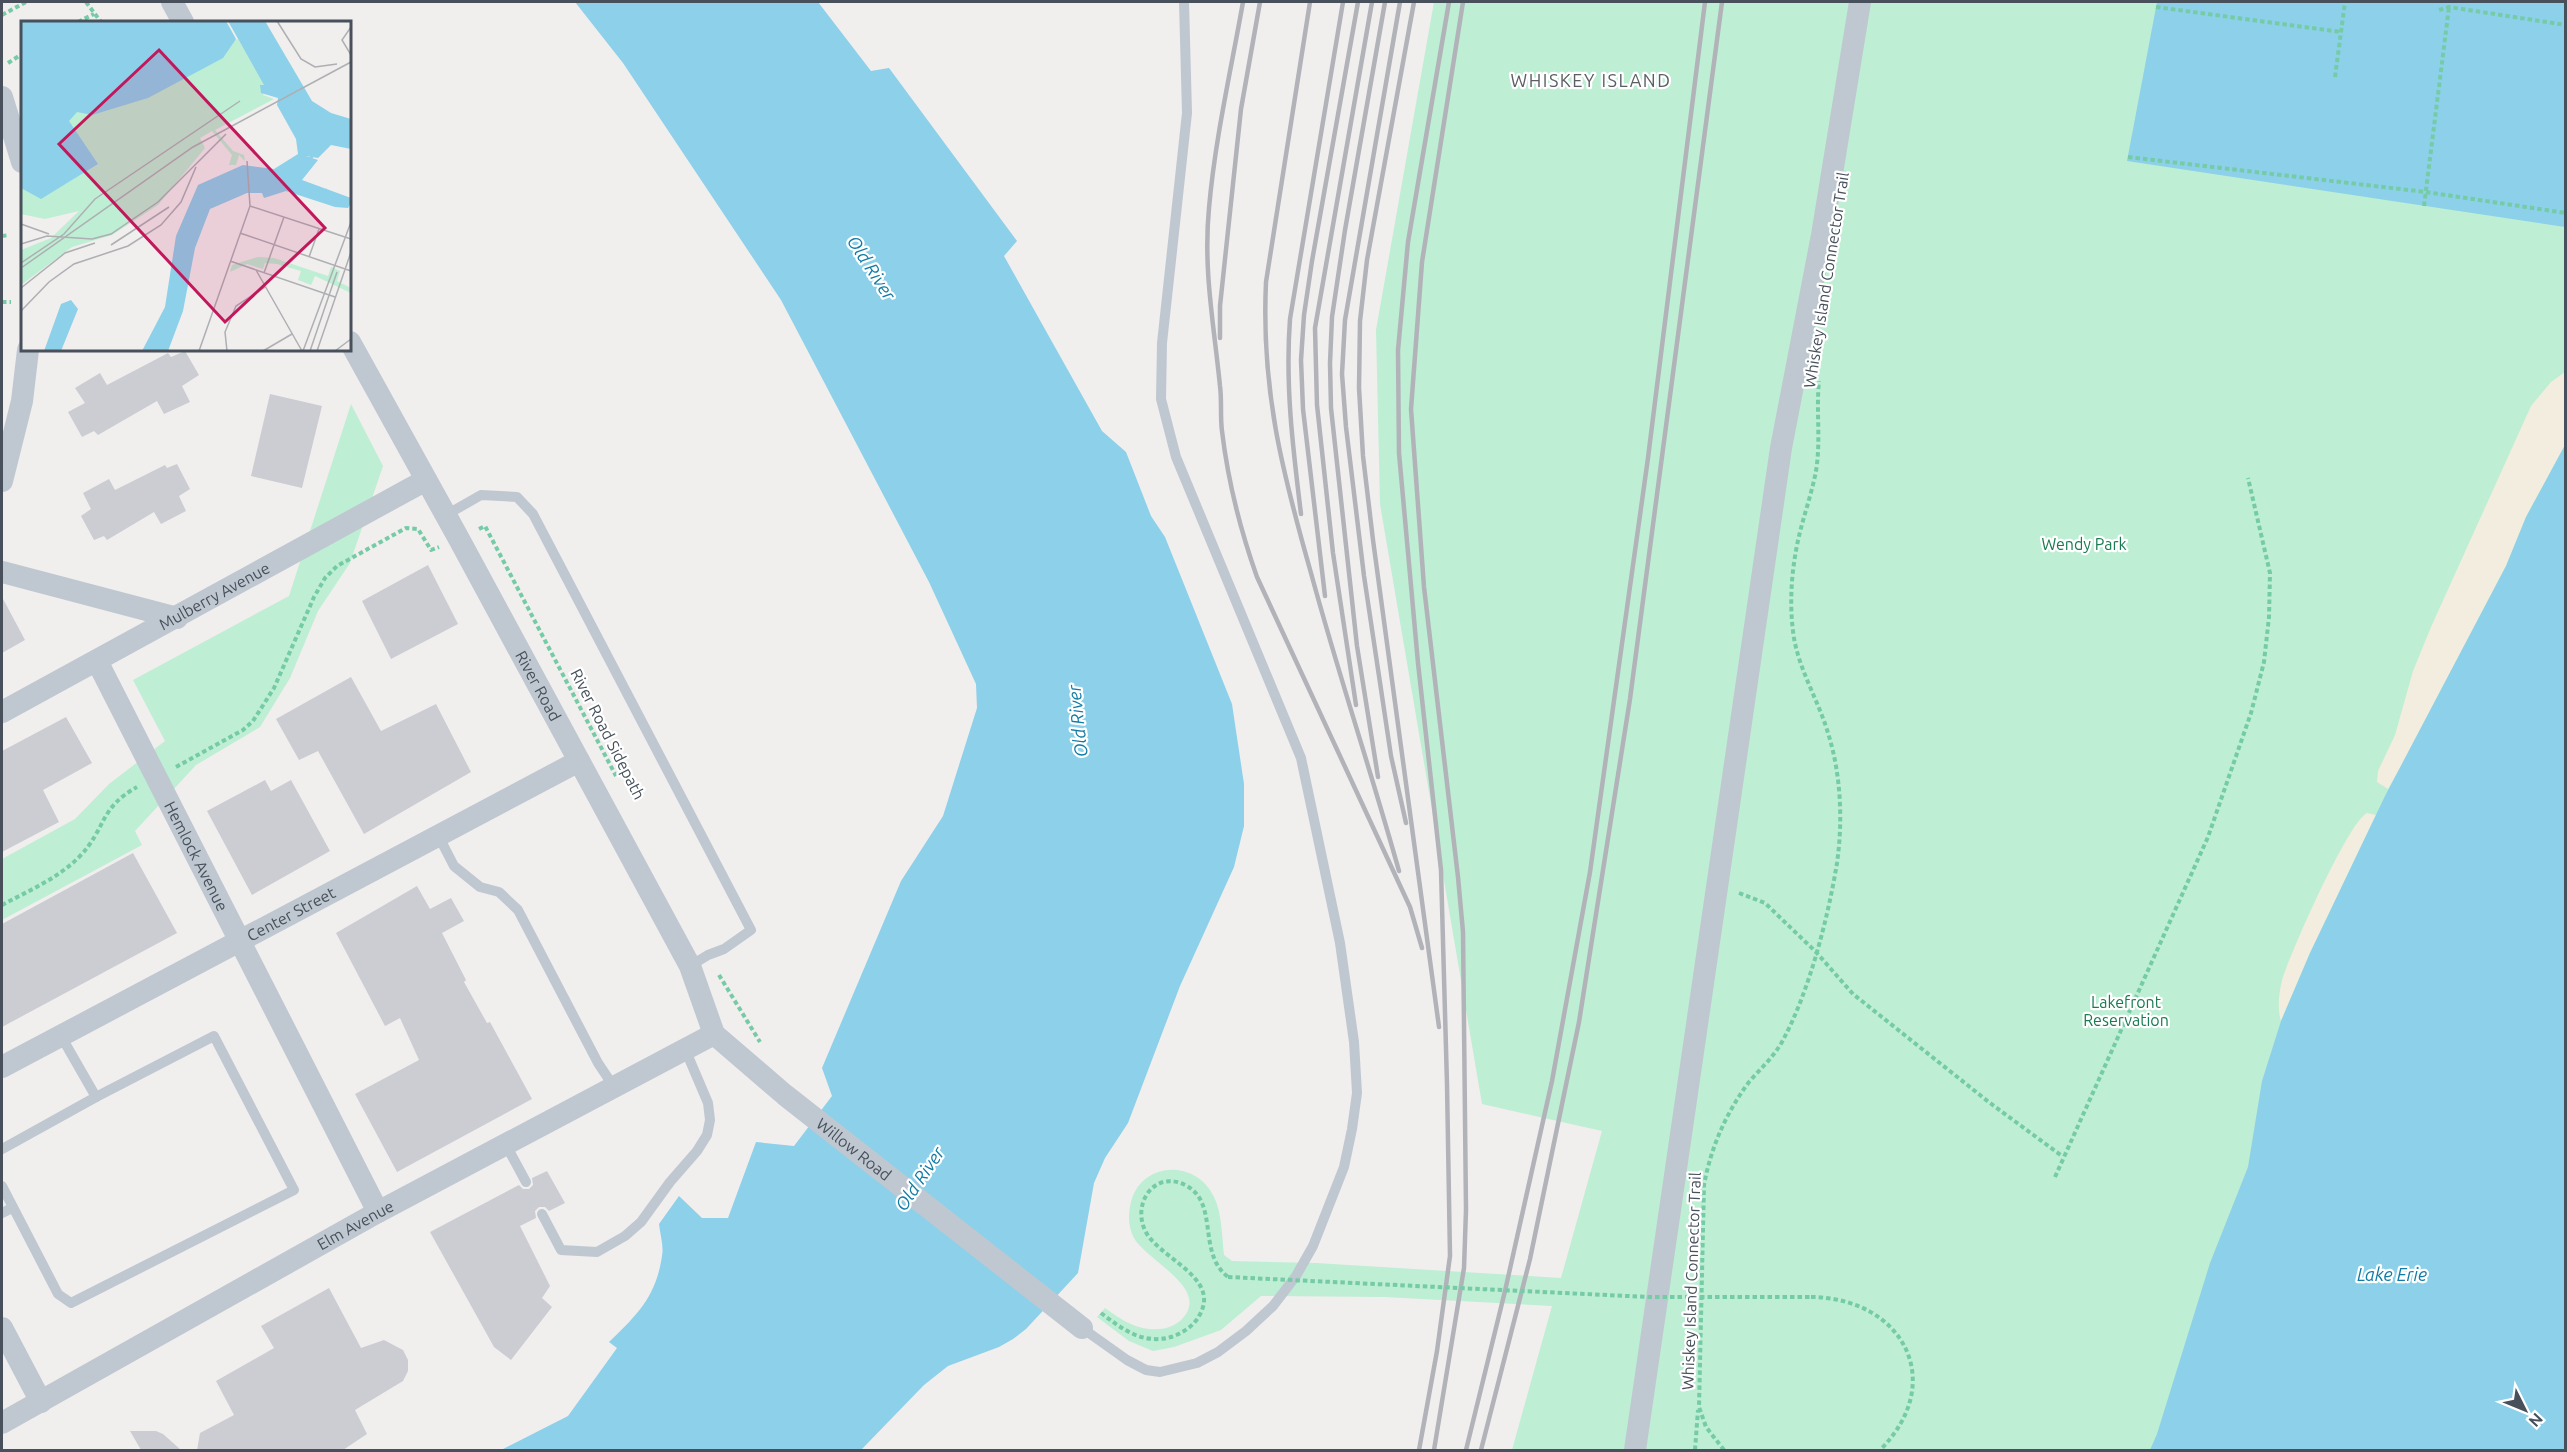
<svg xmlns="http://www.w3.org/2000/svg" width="2567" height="1452" viewBox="0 0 2567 1452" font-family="Ubuntu,sans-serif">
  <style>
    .green { fill: #beeed3 }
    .sand { fill: #f2eddf }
    .water { fill: #8cd0ea }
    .building { fill: #cbcdd3 }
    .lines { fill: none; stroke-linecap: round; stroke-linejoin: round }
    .path { stroke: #76cba7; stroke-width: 4; stroke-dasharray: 4.5 3; stroke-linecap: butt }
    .lane { stroke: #bfc8d0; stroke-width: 10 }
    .street { stroke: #bfc8d0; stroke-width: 22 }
    .rail { stroke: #b1b3b9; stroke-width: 4.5 }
    .path-bridge { stroke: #76cba7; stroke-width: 4; stroke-dasharray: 4.5 3; stroke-linecap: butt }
    .labels { text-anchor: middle; stroke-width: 4.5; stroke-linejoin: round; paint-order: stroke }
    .street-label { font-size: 16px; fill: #47505b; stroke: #fff }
    .park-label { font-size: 16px; fill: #197b51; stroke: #fff }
    .neighbourhood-label { font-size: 18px; letter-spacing: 1.5px; fill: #5b5e63; stroke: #fff }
    .water-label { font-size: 18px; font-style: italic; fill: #107ca5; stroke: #fff }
    .inset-river { fill: none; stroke: #8cd0ea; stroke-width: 3 }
    .inset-road { fill: none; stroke: #adafb3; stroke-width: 1.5 }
    .view { fill: #c2185b; fill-opacity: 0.15; stroke: #c2185b; stroke-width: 3 }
    .inset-edge { fill: none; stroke: #47505b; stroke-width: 3 }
  </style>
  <rect width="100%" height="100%" fill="#f1eeee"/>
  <g class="green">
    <path d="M1434,2H2565V1450H1512L1552,1306L1384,1297L1261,1296L1221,1330L1174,1347L1153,1351L1129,1341L1097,1317L1105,1308C1119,1318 1131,1327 1149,1329C1162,1330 1174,1328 1183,1318C1210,1288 1146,1260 1134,1238C1128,1227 1128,1214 1131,1202C1142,1161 1196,1159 1214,1197C1222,1213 1222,1237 1224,1255L1232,1261L1316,1263L1561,1278L1602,1131L1482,1104L1380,504L1376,330Z"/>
    <polygon points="351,404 383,466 350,563 318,611 290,678 260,727 196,765 135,831 142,845 2,920 2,859 75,819 109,784 165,741 133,680 289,596"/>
  </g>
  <g class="sand">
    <polygon points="2565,372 2565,445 2526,517 2506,566 2399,770 2388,789 2377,782 2378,771 2395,735 2413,671 2431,627 2531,406 2551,382"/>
    <path d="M2367,813L2376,815L2310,953L2281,1021C2277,1009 2279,992 2282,980C2290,954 2348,822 2367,813Z"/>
  </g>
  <g class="water">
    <path d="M575,2H818L871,71L889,68L1017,241L1004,256L1102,431L1126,452L1151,516L1165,537L1232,704L1244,784V826L1234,867L1180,986L1128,1123L1105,1158L1094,1183L1078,1273L1026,1329L1013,1339L999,1347L948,1366L924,1385L861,1450H501L568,1416L617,1348L609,1342C637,1315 656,1297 662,1256C664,1246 660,1234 659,1224L679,1196L702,1218H728L756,1142L794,1146L832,1096L822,1068L901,881L943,816L977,708L976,684L929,582L781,300L623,63Z"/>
    <polygon points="2157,2 2565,2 2565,227 2127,161"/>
    <polygon points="2565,445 2565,1450 2150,1450 2157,1434 2210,1263 2248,1167 2262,1081 2281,1021 2310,953 2385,796 2506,566 2526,517"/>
  </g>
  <g class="building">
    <polygon points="185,351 199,375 182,386 190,402 164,414 157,401 98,435 94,431 82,437 68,412 85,403 75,388 100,373 107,385 168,353 171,357"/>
    <polygon points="270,394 322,406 302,488 251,476"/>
    <polygon points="177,464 190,489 179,496 186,511 161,524 154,512 107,540 104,536 94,540 81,516 91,509 83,493 109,479 115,490 165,465 167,468"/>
    <polygon points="428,565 458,624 391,659 362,601"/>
    <polygon points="2,597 25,640 2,653"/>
    <polygon points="351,677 381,731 436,704 471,772 364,834 318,751 299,760 276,719"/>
    <polygon points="66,717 92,763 43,790 59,822 2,852 2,751"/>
    <polygon points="265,780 271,791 291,780 330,851 252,895 207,811"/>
    <polygon points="133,853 177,933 2,1027 2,924"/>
    <polygon points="417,886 430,909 451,898 464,921 442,933 466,980 464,982 487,1023 490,1022 532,1099 397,1172 355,1094 419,1060 400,1018 385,1026 336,933"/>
    <polygon points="547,1171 565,1203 549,1211 545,1207 539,1207 535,1211 536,1218 520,1226 550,1286 542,1298 552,1307 511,1360 494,1347 430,1232 519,1185 523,1189 529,1189 533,1185 532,1178"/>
    <polygon points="329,1288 361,1348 384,1340 403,1350 408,1360 408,1371 403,1381 355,1410 367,1434 343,1450 197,1450 200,1433 234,1415 216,1381 274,1348 261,1326"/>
    <polygon points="130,1431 156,1431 163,1434 181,1450 141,1450"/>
  </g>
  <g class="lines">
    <g class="path">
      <polyline points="86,2 101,22"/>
      <polyline points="2156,7 2341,32"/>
      <polyline points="2439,10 2449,7 2566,25"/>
      <polyline points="2,15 26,2"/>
      <polyline points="78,22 94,14"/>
      <polyline points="8,63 22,54"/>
      <polyline points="2335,77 2345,2"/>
      <polyline points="2128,157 2426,192 2566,213"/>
      <polyline points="2424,206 2449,7"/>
      <polyline points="2,236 9,235"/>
      <polyline points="2,302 11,302"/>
      <polyline points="479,529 485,526 616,776"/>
      <polyline points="176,767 243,730 253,721 274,688 314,597 325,578 337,566 406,528 418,529 431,550 439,547"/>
      <polyline points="1739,893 1765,903 1816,952 1853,994 1990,1103 2062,1156"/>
      <path d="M2,905C28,891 59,878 80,856C106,829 99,808 137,787"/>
      <polyline points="719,975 760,1042"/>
      <polyline points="2055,1177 2208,837 2251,713 2264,662 2269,617 2270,573 2248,478"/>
      <path d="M1811,1297C1903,1298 1948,1382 1880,1450"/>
      <path d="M1101,1313C1122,1329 1143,1345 1171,1337C1181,1334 1194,1326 1199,1316C1223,1276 1155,1258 1144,1228C1133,1200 1157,1169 1187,1186C1219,1204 1197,1253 1228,1277"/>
      <polyline points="1695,1450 1698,1410"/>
      <path d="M1724,1450L1706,1427L1699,1407L1704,1185C1711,1147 1726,1113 1749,1082C1761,1068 1774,1057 1783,1040C1809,992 1828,918 1837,863C1843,821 1841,774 1828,733C1818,699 1797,667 1793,631C1789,599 1792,564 1800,532C1805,512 1812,492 1816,471C1821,441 1816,411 1819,381"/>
    </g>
    <g class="lane">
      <polyline points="446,515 481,495 517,497 533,514 751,930 724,949 708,955 690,966"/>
      <polyline points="439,837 454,866 480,887 499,892 518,910 598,1063 614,1087"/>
      <polyline points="506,1145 526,1182"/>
      <polyline points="2,1149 96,1097 61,1036"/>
      <polyline points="2,1186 58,1294 71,1303 294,1190 214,1036 96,1097"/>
      <polyline points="2,1213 12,1208"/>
      <polyline points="542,1214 561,1250 597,1252 625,1236 641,1222 670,1182 697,1151 707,1135 710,1120 708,1103 685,1049"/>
      <polyline points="1082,1328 1127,1360 1146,1370 1160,1372 1197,1363 1218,1352 1246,1331 1273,1306 1296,1276 1313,1246 1344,1167 1352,1129 1357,1093 1354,1042 1340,943 1301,758 1176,457 1161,399 1162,343 1187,113 1184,2"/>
    </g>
    <g class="street">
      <polyline points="172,2 183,22"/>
      <polyline points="2,97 22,162"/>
      <path id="s1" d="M350,342L459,539L690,966L714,1034L785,1095L1082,1328"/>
      <polyline points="2,481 22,401 28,350"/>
      <polyline points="2,572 177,618"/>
      <path id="s2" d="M97,661L378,1212"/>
      <path id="s3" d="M2,712L426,480"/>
      <path id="s4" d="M2,1067L579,761"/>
      <polyline points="2,1328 41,1402"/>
      <path id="s5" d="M2,1423L378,1212L714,1034"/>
      <polyline points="1635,1450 1781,448 1822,235 1860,2"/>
    </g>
    <g class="rail">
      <path d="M1243,2C1231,70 1215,139 1209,208C1203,270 1214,325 1220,386C1222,401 1220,416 1222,431C1228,482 1240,529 1257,577L1410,907L1422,948"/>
      <path d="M1310,2L1266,282C1261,389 1282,471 1311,573C1338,673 1371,771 1399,871"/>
      <polyline points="1400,2 1345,320 1342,374 1346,427 1364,576 1391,756 1406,823"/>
      <polyline points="1414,2 1367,260 1360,321 1359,388 1363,456 1373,540 1439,1027"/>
      <polyline points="1220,338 1220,306 1241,109 1260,2"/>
      <path d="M1301,514C1293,449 1285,385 1290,319L1343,2"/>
      <polyline points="1325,596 1303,409 1301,360 1304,315 1312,261 1358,2"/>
      <polyline points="1356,705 1333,553 1317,405 1315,328 1372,2"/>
      <polyline points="1378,777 1357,646 1331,408 1330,363 1332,317 1345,230 1385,2"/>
      <polyline points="1419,1450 1437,1351 1450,1256 1447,1084 1441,870 1418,663 1399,453 1398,350 1408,242 1449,2"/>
      <polyline points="1434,1450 1464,1268 1466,1210 1463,932 1458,877 1424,587 1411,409 1422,262 1463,2"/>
      <polyline points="1466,1450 1505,1291 1552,1081 1590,872 1648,458 1705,2"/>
      <polyline points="1481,1450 1530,1259 1579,1022 1630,699 1722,2"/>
    </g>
    <polyline class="path-bridge" points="1228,1277 1648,1297 1811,1297"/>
  </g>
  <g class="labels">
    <g class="street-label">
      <text transform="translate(1826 280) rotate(-81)" y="6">Whiskey Island Connector Trail</text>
      <text dy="6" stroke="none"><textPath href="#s3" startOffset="242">Mulberry Avenue</textPath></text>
      <text dy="6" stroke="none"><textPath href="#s1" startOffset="392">River Road</textPath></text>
      <text transform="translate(608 734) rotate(63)" y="6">River Road Sidepath</text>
      <text dy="6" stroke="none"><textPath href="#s2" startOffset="219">Hemlock Avenue</textPath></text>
      <text dy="6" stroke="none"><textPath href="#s4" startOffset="327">Center Street</textPath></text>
      <text dy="6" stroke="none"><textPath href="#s1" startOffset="964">Willow Road</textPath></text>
      <text dy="6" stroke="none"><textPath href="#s5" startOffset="405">Elm Avenue</textPath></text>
      <text transform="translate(1691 1281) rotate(-88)" y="6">Whiskey Island Connector Trail</text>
    </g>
    <g class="park-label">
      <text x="2084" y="550">Wendy Park</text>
      <text x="2126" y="1008">Lakefront<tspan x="2126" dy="18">Reservation</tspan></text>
    </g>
    <g class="neighbourhood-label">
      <text x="1591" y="87">WHISKEY ISLAND</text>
    </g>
    <g class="water-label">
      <text transform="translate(871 268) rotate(57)" y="6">Old River</text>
      <text transform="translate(1078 721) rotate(-96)" y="6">Old River</text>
      <text transform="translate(920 1179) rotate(-56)" y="6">Old River</text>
      <text x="2392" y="1281">Lake Erie</text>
    </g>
  </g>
  <g transform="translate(21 21)">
    <rect width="330" height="330" fill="#f1eeee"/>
    <path d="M217,18L244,65L242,74L253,78L194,109L212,130L223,134L224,140L218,134L215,144H208L211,134L191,110L179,117L184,127L137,184L91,214L51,226L0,264V229L30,217L58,190L24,198L0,193V166L37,167L9,127L44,163L60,153L42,105L51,90ZM237,236L253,237L307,255L310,246L319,250L316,260L330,267V272L294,255L290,264L277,259L280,250L256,243L244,242L242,248L226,243L209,251L211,244Z" fill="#beeed3"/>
    <path d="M0,0H205L215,18L202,37L127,77L71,94L56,91L48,100L77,143L20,178L0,167ZM207,0H244L291,80L310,92L330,98V128L310,124L297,137L285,135L297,139L281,159L330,177V182L327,187L314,186L265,170L243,177L241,172H226L189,188L174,227L162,290L147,330H121L144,286L155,215L177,164L222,144L253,148L277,133L275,118L256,84L257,77L240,72L239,64H243ZM50,279L57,288L40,330H23L40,283Z" fill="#8cd0ea"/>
    <path class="inset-river" d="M306,169L297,172L280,167L276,161L278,152L302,121L330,114"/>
    <path class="inset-road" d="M256,0L280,38L294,46L316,43M330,6L321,19L330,34M229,185L330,218M0,203L28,213M219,212L330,250M0,223L26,215L71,218L90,213L137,181L205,113M90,224L148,186M288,236L298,208M209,240L314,276M0,242L43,213L74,178L219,80M0,247L172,126L330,41M235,249L281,330M243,252L263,196M0,267L44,232L74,222M0,290L28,261L53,243L107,225L140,204L160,181L175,146M178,330L229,185L226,140M206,330L204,311L215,285L244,266M242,330L271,313M282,330L330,201M289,330L316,251M296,330L330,231M314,330L330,318"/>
    <path class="view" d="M138,29L304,207L204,301L38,123Z"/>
    <rect width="330" height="330" class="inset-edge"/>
  </g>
  <rect width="2567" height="1452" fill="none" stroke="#47505b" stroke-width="6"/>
  <g transform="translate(2525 1410) rotate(133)" stroke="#ffffff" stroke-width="4.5" paint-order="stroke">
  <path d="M0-4.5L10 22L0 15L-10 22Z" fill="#47505b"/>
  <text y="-9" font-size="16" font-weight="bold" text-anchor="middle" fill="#47505b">N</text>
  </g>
</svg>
